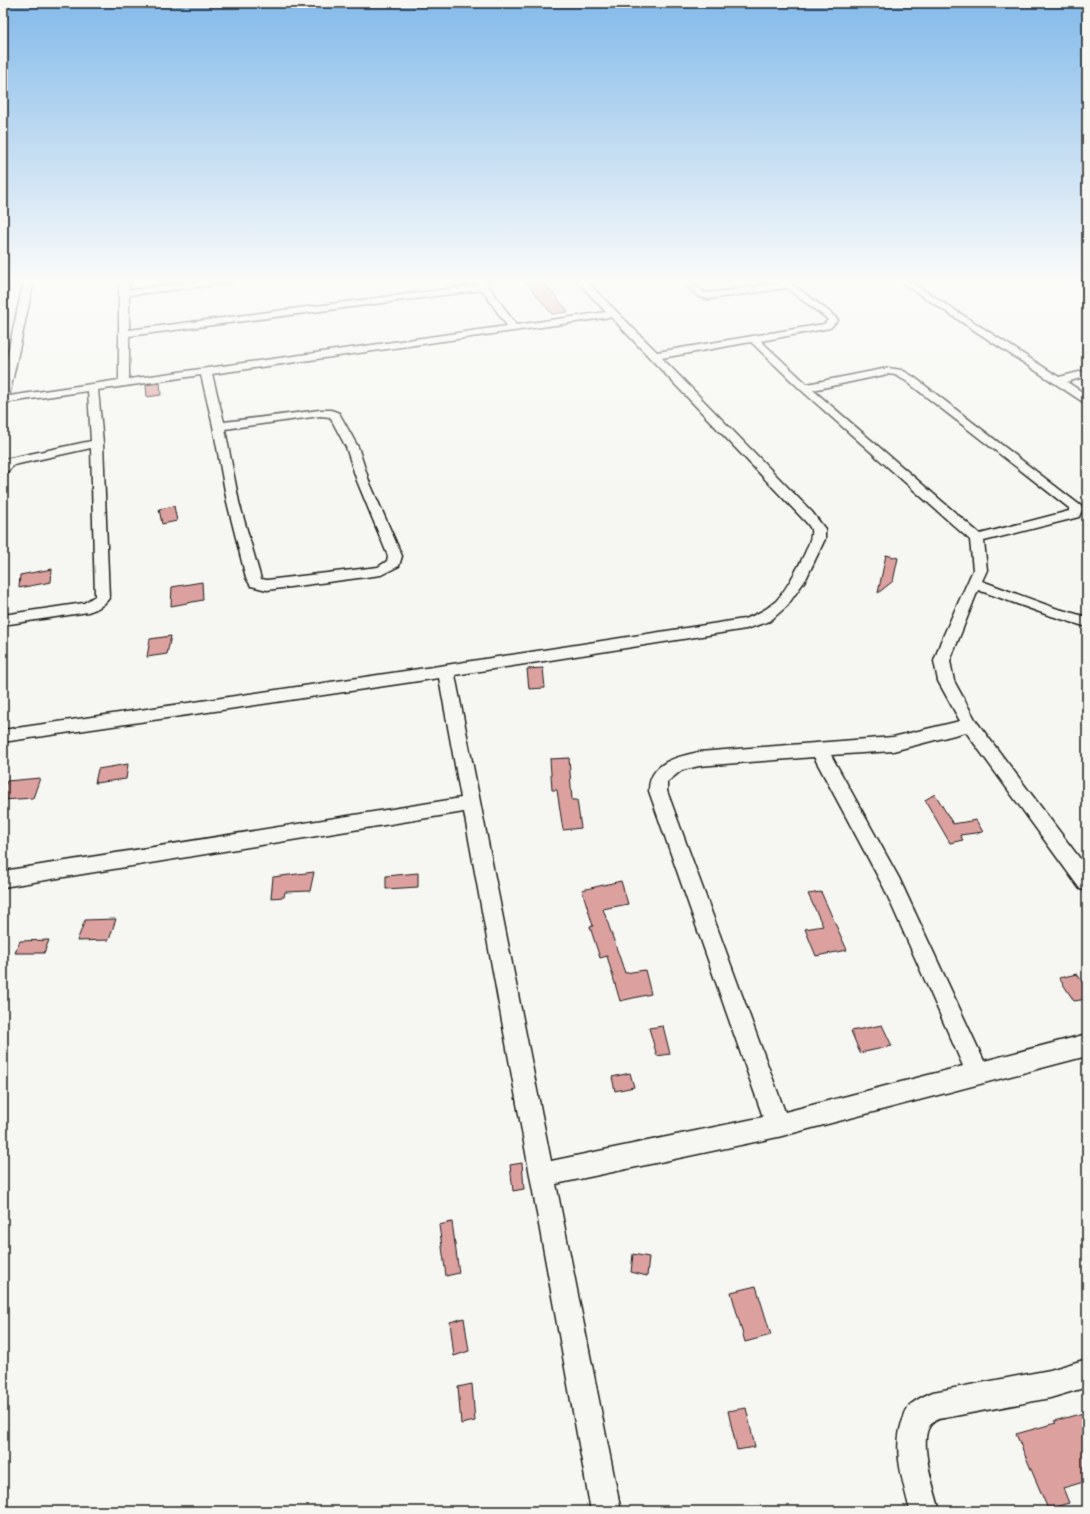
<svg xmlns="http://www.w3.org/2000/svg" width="1090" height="1514" viewBox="0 0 1090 1514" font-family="'Indie Flower',sans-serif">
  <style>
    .building { fill: #dca19f; stroke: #1c1c1c }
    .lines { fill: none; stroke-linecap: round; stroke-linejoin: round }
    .street-casing { stroke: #1c1c1c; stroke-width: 3 }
    .street { fill: #f6f6f2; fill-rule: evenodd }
  </style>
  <rect width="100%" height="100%" fill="#f6f6f2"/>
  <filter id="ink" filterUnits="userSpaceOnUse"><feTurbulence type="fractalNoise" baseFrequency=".025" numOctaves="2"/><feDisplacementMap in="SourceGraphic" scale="8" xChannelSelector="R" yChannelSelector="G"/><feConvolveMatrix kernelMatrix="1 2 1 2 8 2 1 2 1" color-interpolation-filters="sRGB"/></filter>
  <g filter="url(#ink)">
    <g class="building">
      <polygon points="524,280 541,280 569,312 552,314"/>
      <polygon points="160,383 161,395 147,397 146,385"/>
      <polygon points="174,506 177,521 162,524 159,509"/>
      <polygon points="886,555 898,558 893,581 878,593"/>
      <polygon points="52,569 51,582 19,588 20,575"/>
      <polygon points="202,582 203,600 171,606 172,587"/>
      <polygon points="171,636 167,654 147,657 150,639"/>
      <polygon points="543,668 545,688 529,689 527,669"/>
      <polygon points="569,758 572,800 577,800 581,828 563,830 557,790 552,790 550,759"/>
      <polygon points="128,764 126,779 95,783 98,769"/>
      <polygon points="40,778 33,798 3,800 3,791 7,781"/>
      <polygon points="935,794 953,824 976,820 983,832 960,835 963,840 950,843 925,800"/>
      <polygon points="314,872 310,891 285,892 284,897 271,898 273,877"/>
      <polygon points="418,873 418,887 386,889 386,876"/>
      <polygon points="621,881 628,904 603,909 625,973 645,970 651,994 620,1001 607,956 600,958 590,927 593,926 582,890"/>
      <polygon points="821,892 847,950 816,956 805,929 823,926 808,894"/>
      <polygon points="116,919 109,940 77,941 85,920"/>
      <polygon points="49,940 44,953 15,953 20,941"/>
      <polygon points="1077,974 1087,989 1087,999 1074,1001 1059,978"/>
      <polygon points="882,1025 892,1046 860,1053 851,1031"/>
      <polygon points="663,1026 670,1054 657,1056 649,1028"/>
      <polygon points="630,1073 634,1087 615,1091 612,1077"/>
      <polygon points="522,1163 524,1189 513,1191 510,1165"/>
      <polygon points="452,1222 459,1273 446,1276 439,1225"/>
      <polygon points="633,1254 649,1257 647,1276 631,1272"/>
      <polygon points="756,1286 771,1335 745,1342 731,1292"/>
      <polygon points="464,1318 469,1351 454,1356 450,1322"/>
      <polygon points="472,1384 475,1421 461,1424 458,1387"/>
      <polygon points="746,1408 755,1447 737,1450 728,1411"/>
      <polygon points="1087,1412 1087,1481 1063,1488 1069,1503 1048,1509 1016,1434 1056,1423 1054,1421"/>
    </g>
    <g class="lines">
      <g class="street-casing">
        <g id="street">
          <path d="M24,280H34L9,396L119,380V280H129V290L210,280H238L234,283L129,295V330L478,285L475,280H484L488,285L516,325L606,312L576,280H585L657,352L824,324L828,320L825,317L786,288L709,299L699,297L681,280H690L705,293H709L780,283L777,280H787L831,313L838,320L830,328L761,341L807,384L888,368L902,370L914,377L1081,506L1082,510L1079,517L984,541L987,570L982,581L1055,608L1087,617V627L1045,614L978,590L950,661L954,681L976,721L1087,868V891L1080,889L966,732L893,751L831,755L899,878L984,1061L1087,1034V1056L778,1137L556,1184L621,1511H591L464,812L3,887V871L461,798L439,678L3,742V730L446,665L744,619C756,615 766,610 776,601C785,592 814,543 811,530C810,526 805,521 802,518L611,317L212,374L224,422L320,410H331L339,413L358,447L369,481L402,556L399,566L381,575L267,590L251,586L246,578L227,502L213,426L201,375L98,390L103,443L109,598C105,605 95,610 88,612L3,625V615L84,603L95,596L91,448L14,465L7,472L3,473V462L6,459L91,441L88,391L3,403V375ZM482,290L507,326L129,379V336ZM751,342L801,390L970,540L973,570L941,641L934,661L938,681L960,721L893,737L699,752C675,757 649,763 649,791L763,1117L551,1161L455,675L746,629L770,621L787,606L806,579L825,539V529L812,512L662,358ZM888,374L895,375L906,381L1069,508V511L980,534L813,390ZM320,416L330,417L346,447L357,481L388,556L387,561L378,567L267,580L261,579L239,502L225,429ZM814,757L884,888L963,1066L785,1112L667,791V782L682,770L699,766Z"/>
          <polygon points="898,280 908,280 1059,377 1087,370 1087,376 1067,382 1087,395 1087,403 1083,402"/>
          <path d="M1087,1359V1387L1050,1398L939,1419C935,1421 931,1423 929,1427C919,1444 935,1492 940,1511H910C903,1481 891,1447 904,1417C905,1413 908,1407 911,1404C918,1399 925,1395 933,1392L1050,1370Z"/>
        </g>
      </g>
      <use href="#street" class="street"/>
    </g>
  </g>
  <linearGradient id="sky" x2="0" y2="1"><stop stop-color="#84baea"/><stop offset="0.57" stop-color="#fbfbf9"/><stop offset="1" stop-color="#fbfbf9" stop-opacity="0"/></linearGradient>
  <rect width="1090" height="492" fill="url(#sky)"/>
  <rect width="1090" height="1514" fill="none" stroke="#f6f6f2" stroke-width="16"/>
  <rect x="8" y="8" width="1074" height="1498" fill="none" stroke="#1c1c1c" stroke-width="1.5" filter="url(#ink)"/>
</svg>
